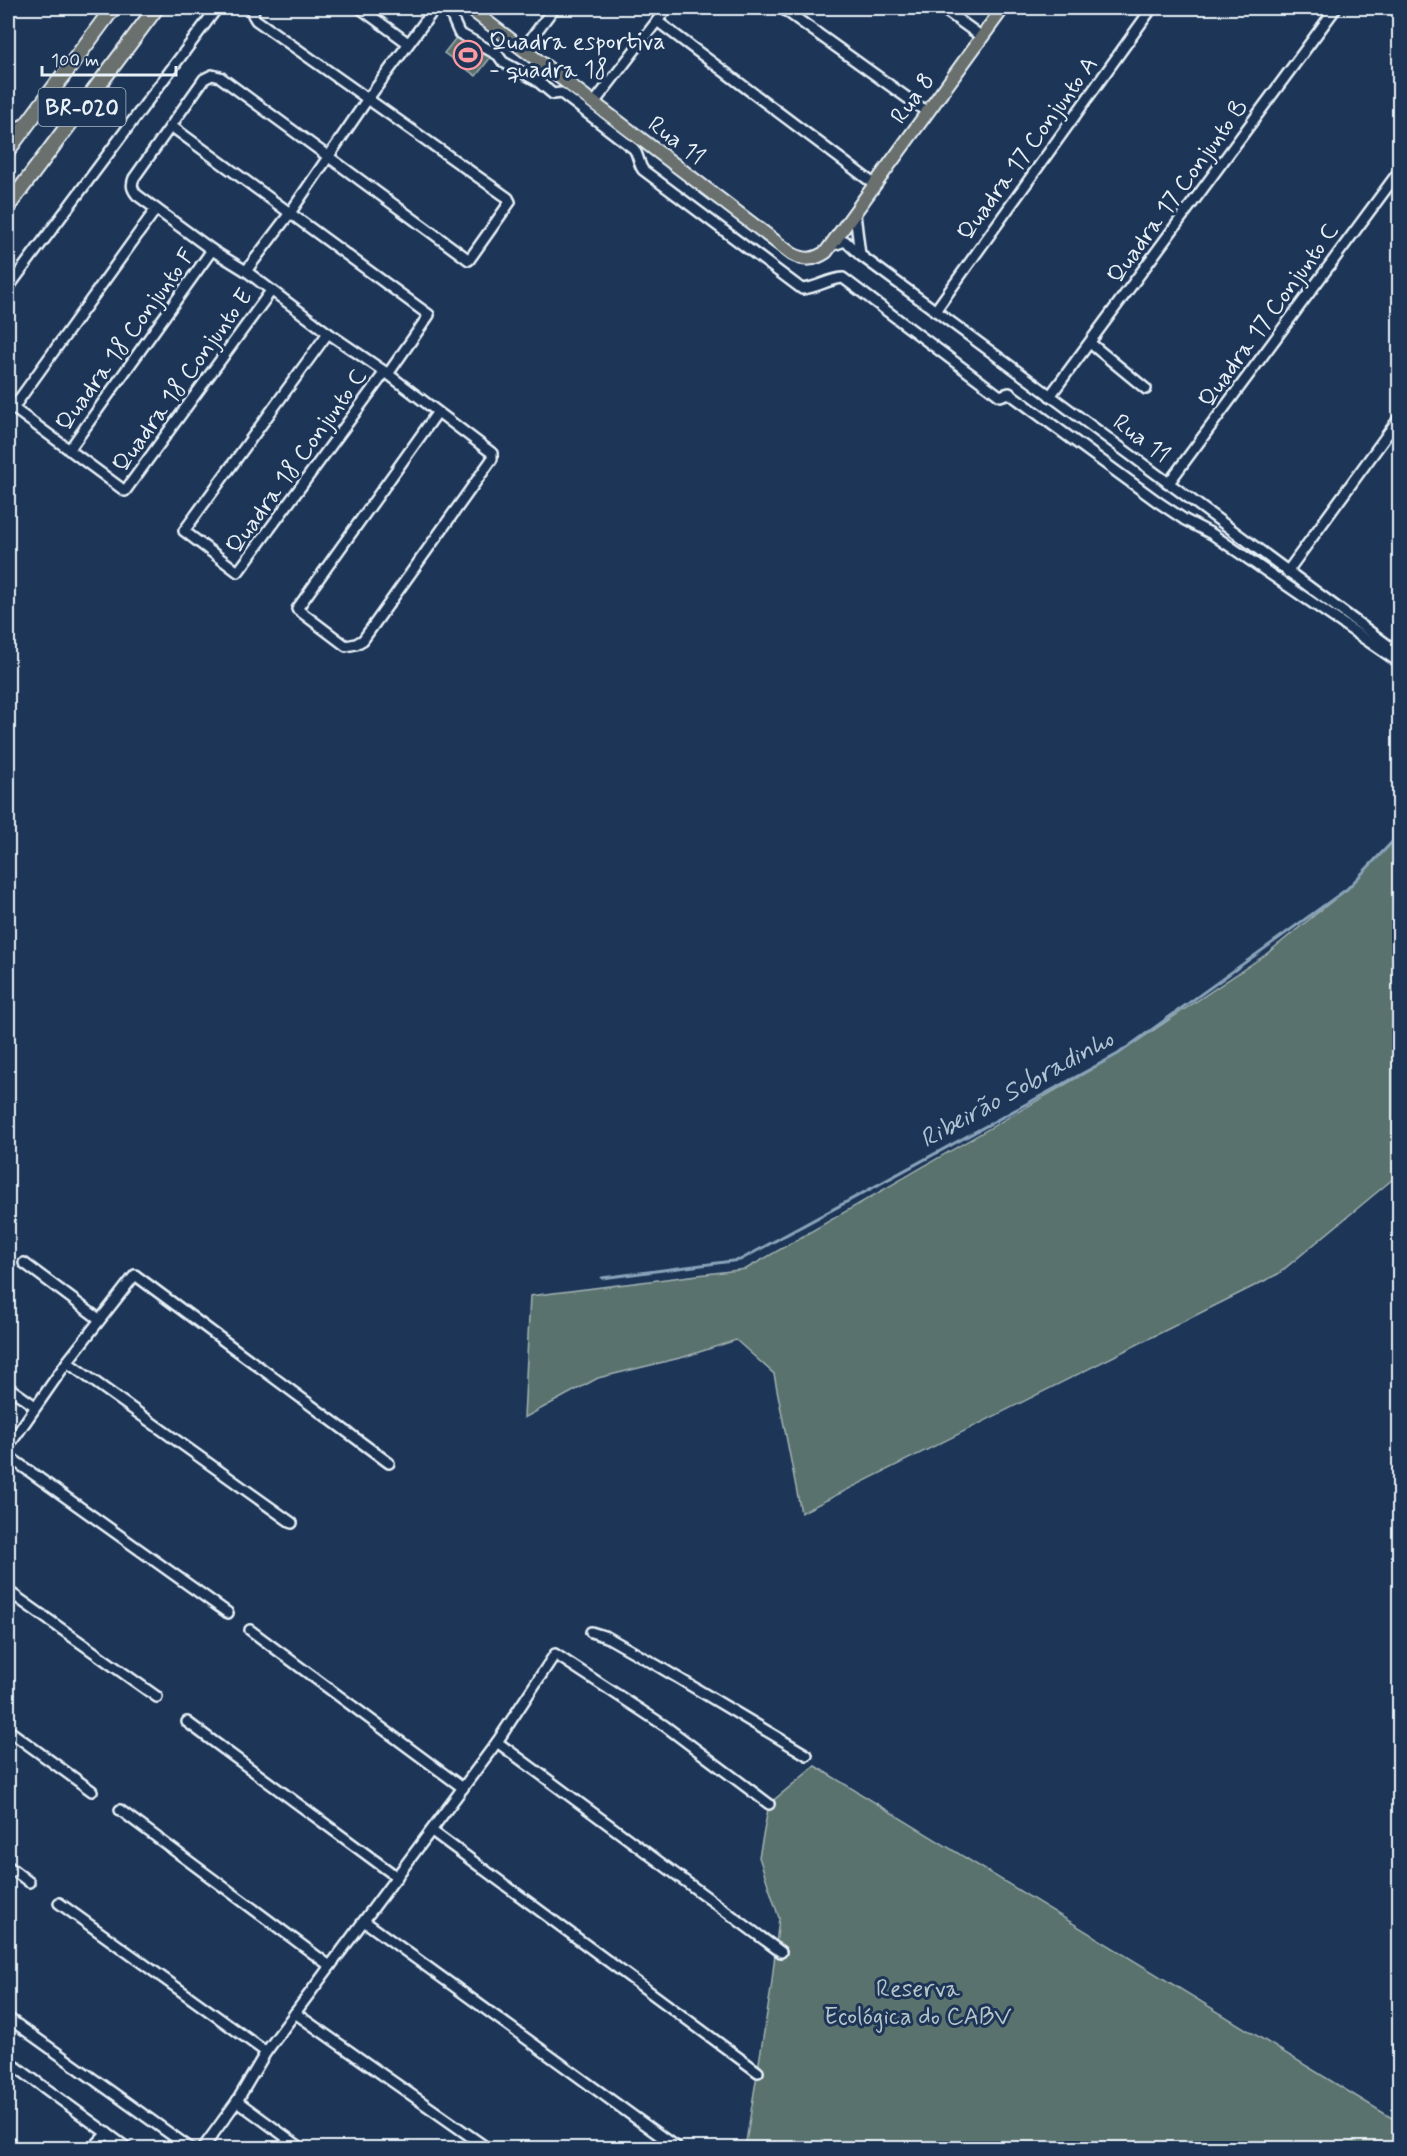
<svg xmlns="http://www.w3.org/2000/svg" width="1407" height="2156" viewBox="0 0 1407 2156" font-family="Mynerve,sans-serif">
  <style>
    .green { fill: #5a726e; stroke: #a1b2b3; stroke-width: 1.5 }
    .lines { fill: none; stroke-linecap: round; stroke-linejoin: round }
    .stream { stroke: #89a3ba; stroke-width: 3 }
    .minor-casing { stroke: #e8f1f8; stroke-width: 14 }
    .major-casing { stroke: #e8f1f8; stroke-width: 16 }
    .highway-casing { stroke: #e8f1f8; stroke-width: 18 }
    .minor { stroke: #1d3557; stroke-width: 9 }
    .major { stroke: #6a706d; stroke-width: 12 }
    .highway { stroke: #6a706d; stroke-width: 14 }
    .labels { text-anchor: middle; stroke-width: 6; stroke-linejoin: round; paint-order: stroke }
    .shield { fill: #1d3557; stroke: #abb9c8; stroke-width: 1.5 }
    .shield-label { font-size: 22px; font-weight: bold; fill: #e8f1f8 }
    .poi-label { font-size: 24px; fill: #e8f1f8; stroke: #1d3557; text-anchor: start }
    .street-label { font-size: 24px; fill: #e8f1f8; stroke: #1d3557 }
    .park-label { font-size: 24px; fill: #b6c5c8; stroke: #1d3557 }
    .water-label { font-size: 26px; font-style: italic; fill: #b0c4d4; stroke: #1d3557 }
  </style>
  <rect width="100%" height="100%" fill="#1d3557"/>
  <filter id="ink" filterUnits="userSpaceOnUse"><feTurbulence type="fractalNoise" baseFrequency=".0167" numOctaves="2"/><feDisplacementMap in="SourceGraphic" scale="12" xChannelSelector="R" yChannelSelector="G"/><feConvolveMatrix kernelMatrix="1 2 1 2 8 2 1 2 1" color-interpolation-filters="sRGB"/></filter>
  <g filter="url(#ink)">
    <g class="green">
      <polygon points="459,34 491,57 476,76 444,53"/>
      <polygon points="1399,834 1399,1174 1278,1274 801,1513 774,1374 736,1340 684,1357 598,1378 524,1418 530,1296 746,1269 1118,1054 1265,955 1347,889"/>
      <polygon points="815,1766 1400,2123 1399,2148 745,2148 771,1989 779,1918 759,1857 769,1804"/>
    </g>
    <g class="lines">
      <polyline class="stream" points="602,1278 740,1260 1118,1054 1347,889 1400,834"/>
      <g class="minor-casing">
        <g id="minor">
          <path d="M254,8L253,15L256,20L508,198L510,202L469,260L220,77L212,75L204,79L134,178C131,185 132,189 137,195L212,250L246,271L328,333L388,374L492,453V459L363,640L356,644L346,646L297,609L437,413"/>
          <polyline points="360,8 408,43"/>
          <path d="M450,8L452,17L459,33L498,55L503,62L536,80L553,94L561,93L634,149C639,156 638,163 643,170L802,289C817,288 828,279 843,278L1000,396L1009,393L1158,502L1185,520L1212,534L1400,663"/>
          <polyline points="782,8 927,112"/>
          <polyline points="942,8 982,37"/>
          <polyline points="657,21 874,184"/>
          <polyline points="524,48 554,8"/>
          <polyline points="594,103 667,8"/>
          <polyline points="171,126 429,315 388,374"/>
          <polyline points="8,133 24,124"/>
          <polyline points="156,209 13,408 125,491 271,291"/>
          <polyline points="855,214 860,255"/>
          <polyline points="831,246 845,241 860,255 1400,654"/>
          <polyline points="246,271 290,213 367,100 435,8"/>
          <polyline points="8,288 217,8"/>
          <polyline points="935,311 1152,8"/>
          <polyline points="328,333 184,531 238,572 385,372"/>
          <polyline points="1090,343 1146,389"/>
          <polyline points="1050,396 1336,8"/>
          <polyline points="69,450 212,250"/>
          <polyline points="1168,484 1400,170"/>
          <polyline points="1287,572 1400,417"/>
          <polyline points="24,1263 99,1319"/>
          <polyline points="67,1362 292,1523"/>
          <polyline points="8,1387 35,1406"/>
          <polyline points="8,1447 67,1362 135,1275 389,1463"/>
          <polyline points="8,1456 228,1613"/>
          <polyline points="8,1591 157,1697"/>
          <polyline points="250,1630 463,1788"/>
          <polyline points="591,1632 607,1637 658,1666 807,1755"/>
          <polyline points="187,1722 397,1877"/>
          <polyline points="8,1730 92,1791"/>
          <polyline points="497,1742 781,1952"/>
          <polyline points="120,1810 330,1966"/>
          <polyline points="432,1831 758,2072"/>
          <polyline points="8,1866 29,1882"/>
          <polyline points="59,1903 266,2052"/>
          <polyline points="364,1921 677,2148"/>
          <polyline points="295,2013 487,2148"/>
          <polyline points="8,2018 190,2148"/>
          <polyline points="8,2061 127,2148"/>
          <polyline points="237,2101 301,2148"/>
          <polyline points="8,2142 17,2148"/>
          <polyline points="93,2148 107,2133"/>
          <polyline points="203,2148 237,2101 266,2052 497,1742 555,1654 665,1726 769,1804"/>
        </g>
      </g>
      <g class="major-casing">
        <path id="major" d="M469,8L792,254C805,261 814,260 826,252L1003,8"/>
      </g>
      <g class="highway-casing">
        <g id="highway">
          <polyline points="8,150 113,8"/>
          <polyline points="8,206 156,8"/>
        </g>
      </g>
      <use href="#minor" class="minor"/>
      <use href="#major" class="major"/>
      <use href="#highway" class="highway"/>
    </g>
  </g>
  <defs>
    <g id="stadium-ring" transform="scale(1.5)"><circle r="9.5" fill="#1d3557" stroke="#ff9aa2" stroke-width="1.5"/><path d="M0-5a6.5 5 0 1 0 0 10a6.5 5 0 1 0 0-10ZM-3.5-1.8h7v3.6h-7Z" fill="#ff9aa2"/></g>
  </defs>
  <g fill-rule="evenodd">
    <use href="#stadium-ring" x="468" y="55"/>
  </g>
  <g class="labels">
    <rect class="shield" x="38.5" y="88" width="87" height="38" rx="4.5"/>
    <g class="shield-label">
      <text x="82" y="115">BR-020</text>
    </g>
    <g class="poi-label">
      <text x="489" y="49">Quadra esportiva<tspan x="489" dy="28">- quadra 18</tspan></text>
    </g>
    <g class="street-label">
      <text transform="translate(912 98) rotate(-54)" y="8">Rua 8</text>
      <text transform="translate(677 140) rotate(37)" y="8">Rua 11</text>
      <text transform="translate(1027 148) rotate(-54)" y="8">Quadra 17 Conjunto A</text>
      <text transform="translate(1177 191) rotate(-54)" y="8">Quadra 17 Conjunto B</text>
      <text transform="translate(1268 315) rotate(-54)" y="8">Quadra 17 Conjunto C</text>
      <text transform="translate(125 339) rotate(-54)" y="8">Quadra 18 Conjunto F</text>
      <text transform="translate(182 380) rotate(-54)" y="8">Quadra 18 Conjunto E</text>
      <text transform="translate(1142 438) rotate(37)" y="8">Rua 11</text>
      <text transform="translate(296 461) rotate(-54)" y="8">Quadra 18 Conjunto C</text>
    </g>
    <g class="park-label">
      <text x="918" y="1996">Reserva<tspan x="918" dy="28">Ecológica do CABV</tspan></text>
    </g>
    <g class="water-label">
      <text transform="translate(1016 1088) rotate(-29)" y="9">Ribeirão Sobradinho</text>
    </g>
  </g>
  <rect width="1407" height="2156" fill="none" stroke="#1d3557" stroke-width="30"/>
  <rect x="15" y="15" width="1377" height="2126" fill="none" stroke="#e8f1f8" stroke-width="2" filter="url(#ink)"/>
  <path d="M42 66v9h134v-9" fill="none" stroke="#e8f1f8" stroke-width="3"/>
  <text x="51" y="66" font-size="18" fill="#e8f1f8" stroke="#1d3557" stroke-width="4.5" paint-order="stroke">100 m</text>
</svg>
